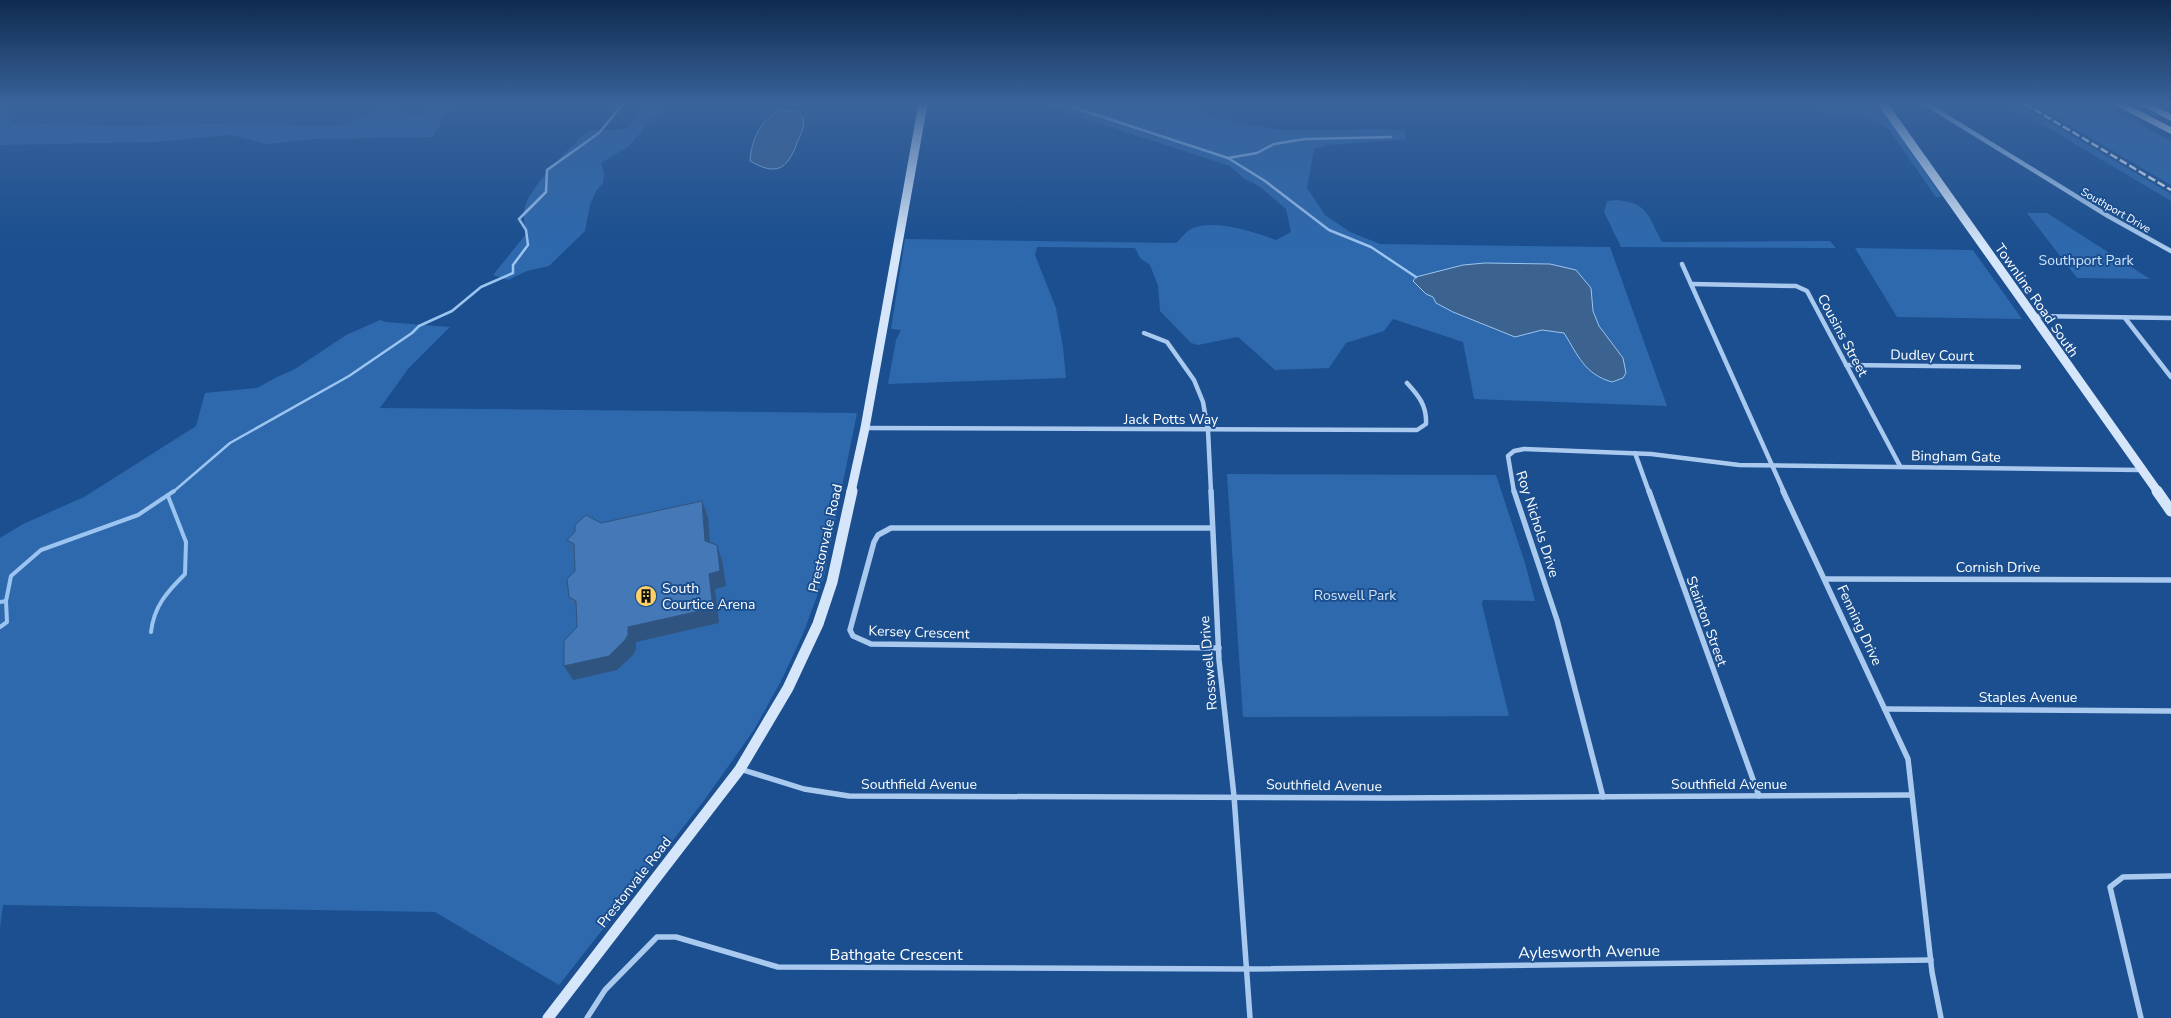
<svg xmlns="http://www.w3.org/2000/svg" width="2171" height="1018" viewBox="0 0 2171 1018" font-family="'Nunito Sans',sans-serif">
  <style>
    .green { fill: #2e69ad }
    .water { fill: #3c6290; stroke: #9cc4f0 }
    .lines { fill: none; stroke-linecap: round; stroke-linejoin: round }
    .stream-far1 { stroke: #9cc4f0; stroke-width: 2.5 }
    .stream { stroke: #9cc4f0; stroke-width: 4 }
    .street-far1 { stroke: #a9c9ee; stroke-width: 4.5 }
    .street { stroke: #a9c9ee; stroke-width: 5.5 }
    .secondary-far1 { stroke: #d6e6fa; stroke-width: 9 }
    .secondary { stroke: #d6e6fa; stroke-width: 11 }
    .highway { fill: #fff; fill-rule: evenodd }
    .rail { stroke: #fff; stroke-width: 2.5; stroke-dasharray: 8 3; stroke-linecap: butt }
    .wall { fill: #3a679d }
    .shaded-wall { fill: #305480 }
    .building { fill: #4478b7; stroke: #305480 }
    .labels { text-anchor: middle; stroke-width: 4; stroke-linejoin: round; paint-order: stroke }
    .far-street-label { font-size: 11px; fill: #fff; stroke: #1b4f8f }
    .park-label { font-size: 14px; fill: #cfe3fa; stroke: #1b4f8f }
    .street-label { font-size: 14px; fill: #fff; stroke: #1b4f8f }
    .poi-label { font-size: 14px; fill: #fff; stroke: #1b4f8f; text-anchor: start }
    .near-street-label { font-size: 16px; fill: #fff; stroke: #1b4f8f }
  </style>
  <rect width="100%" height="100%" fill="#1b4f8f"/>
  <g class="green">
    <path d="M0,104H10L6,111L12,123C93,126 174,125 256,123C283,123 312,128 340,125C357,122 372,107 390,109C409,111 414,122 433,109L427,104H453L432,137L314,139L268,144L231,135L155,142L0,145Z"/>
    <path d="M646,104H665L629,146L601,163L604,173L603,183L596,191L590,205L585,231L549,266L527,271L508,280L493,275L526,234C525,227 523,218 524,211C527,188 570,148 587,131L626,129Z"/>
    <path d="M1045,104H1165L1246,124L1282,130H1346L1370,129L1404,130L1406,139L1328,145L1314,149L1307,188L1325,215L1350,232L1380,244L1610,247L1667,406L1474,399L1463,342L1393,319L1384,331L1346,343L1329,368L1275,370L1238,337L1198,345L1191,343L1160,311L1158,286L1150,265L1140,258L1135,248L1037,247L1035,255L1056,308L1063,347L1066,378L888,384L896,340L901,330L891,329L905,239L1176,243C1181,239 1186,231 1191,229C1213,218 1255,232 1276,240L1291,232L1286,209L1259,186L1243,178L1230,166L1083,118Z"/>
    <polygon points="1817,104 1878,104 1942,197 1936,197 1888,128 1869,119 1846,113 1824,113"/>
    <polygon points="2008,104 2019,104 2171,194 2171,201"/>
    <polygon points="2033,104 2102,104 2171,141 2171,185"/>
    <path d="M1617,200C1649,203 1648,217 1662,242L1830,241L1836,248L1621,247L1604,212L1607,201Z"/>
    <polygon points="2027,213 2047,213 2150,279 2077,278"/>
    <polygon points="1855,248 1973,250 2022,319 1897,317"/>
    <polygon points="380,320 386,322 450,327 408,369 380,408 857,413 824,577 803,634 781,681 754,730 703,802 559,985 435,912 3,905 0,928 0,538 23,524 84,497 196,426 205,393 257,388 275,378 295,369 346,335"/>
    <polygon points="1227,474 1496,475 1525,563 1535,601 1483,600 1482,604 1509,716 1243,717"/>
  </g>
  <g class="water">
    <path d="M781,110L796,111L803,117C805,127 801,134 797,143C787,170 776,176 750,161C751,140 761,119 781,110Z"/>
    <path d="M1485,263L1550,264L1576,270L1591,288L1593,311L1599,326L1623,358L1626,373L1623,378L1612,382C1584,374 1578,355 1564,333L1542,330L1515,337L1453,312L1436,303L1433,297L1426,294L1413,281L1416,277L1463,265Z"/>
  </g>
  <g class="lines">
    <g class="stream-far1">
      <polyline points="1063,104 1228,158 1265,181 1329,230 1371,247 1416,277"/>
      <polyline points="1228,158 1257,153 1274,144 1305,139 1391,137"/>
      <polyline points="173,492 230,443 349,376 412,333 419,326 452,311 481,287 513,273 513,265 528,245 526,230 519,219 546,192 547,170 599,133 623,104"/>
    </g>
    <g class="stream">
      <polyline points="0,602 6,601"/>
      <polyline points="0,627 7,622 6,601 11,576 41,550 138,515 174,491"/>
      <path d="M151,632C154,606 167,592 185,574L186,542L168,496"/>
    </g>
    <g class="street-far1">
      <polyline points="1926,104 2108,216 2171,251"/>
      <polyline points="1682,264 1784,492"/>
      <polyline points="1691,284 1796,286 1807,291 1900,466"/>
      <polyline points="2034,316 2171,318"/>
      <polyline points="2125,318 2171,377"/>
      <polyline points="1144,333 1167,342 1194,380 1203,402 1208,430 1211,492"/>
      <polyline points="1846,365 2019,367"/>
      <path d="M865,428L1417,430L1426,424C1427,406 1419,396 1407,383"/>
      <polyline points="1635,453 1649,492"/>
      <polyline points="1514,492 1508,456 1514,451 1524,449 1651,454 1739,465 2141,470"/>
    </g>
    <g class="street">
      <polyline points="1211,491 1219,660 1234,796 1250,1018"/>
      <polyline points="1514,491 1557,620 1603,797"/>
      <polyline points="1649,491 1759,796"/>
      <polyline points="1783,491 1908,759 1932,972 1941,1018"/>
      <polyline points="1212,528 891,528 878,535 874,542 850,630 853,636 871,644 1219,648"/>
      <polyline points="1826,579 2171,580"/>
      <polyline points="1885,709 2171,711"/>
      <polyline points="740,769 804,789 849,796 1389,798 1911,795"/>
      <polyline points="587,1018 605,990 657,937 676,937 778,967 1247,969 1931,960"/>
      <polyline points="2141,1018 2110,887 2123,877 2171,876"/>
    </g>
    <g class="secondary-far1">
      <polyline points="1883,104 2158,492"/>
      <polyline points="851,492 865,428 923,104"/>
    </g>
    <g class="secondary">
      <polyline points="2157,491 2171,511"/>
      <polyline points="548,1018 740,769 788,688 818,624 832,582 852,491"/>
    </g>
    <g class="highway">
      <polygon points="2113,104 2126,104 2171,127 2171,134"/>
      <polygon points="2139,104 2152,104 2171,114 2171,121"/>
    </g>
    <polyline class="rail" points="2025,104 2171,190"/>
  </g>
  <polygon class="wall" points="702,501 708,517 710,543 722,560 726,586 715,589 719,623 636,642 636,649 633,655 617,670 573,680 564,666 577,627 577,611 569,597 575,571 574,554 567,540 601,523"/>
  <g class="shaded-wall">
    <polygon points="702,501 708,517 711,556 705,541"/>
    <polygon points="717,545 722,560 726,586 715,589 719,623 636,642 636,649 633,655 617,670 573,680 564,666 628,627 709,574"/>
  </g>
  <polygon class="building" points="702,501 705,541 717,545 720,571 709,574 713,608 628,627 628,635 625,640 609,656 564,666 564,641 577,627 576,601 569,597 567,579 575,571 574,544 567,540 575,532 575,525 586,515 601,523"/>
  <linearGradient id="sky" x2="0" y2="1"><stop stop-color="#0f2b4f"/><stop offset="0.42" stop-color="#39639b"/><stop offset="1" stop-color="#39639b" stop-opacity="0"/></linearGradient>
  <rect width="2171" height="246" fill="url(#sky)"/>
  <defs>
    <g id="building-disc" transform="scale(1.125)"><circle r="9.5" fill="#ffd166" stroke="#1b4f8f"/><path d="M-4-6H4V6H1V3H-1V6H-4ZM-2.5-4.3h1.7v1.8h-1.7ZM.8-4.3h1.7v1.8H.8ZM-2.5-1h1.7V.8h-1.7ZM.8-1h1.7V.8H.8Z" fill="#111"/></g>
  </defs>
  <g fill-rule="evenodd">
    <use href="#building-disc" x="646" y="596"/>
  </g>
  <g class="labels">
    <g class="far-street-label">
      <text transform="translate(2116 210) rotate(30)" y="4">Southport Drive</text>
    </g>
    <g class="park-label">
      <text x="2086" y="265">Southport Park</text>
      <text x="1355" y="600">Roswell Park</text>
    </g>
    <g class="street-label">
      <text transform="translate(2037 300) rotate(55)" y="5">Townline Road South</text>
      <text transform="translate(1843 335) rotate(62)" y="5">Cousins Street</text>
      <text transform="translate(1932 355) rotate(1)" y="5">Dudley Court</text>
      <text x="1171" y="424">Jack Potts Way</text>
      <text transform="translate(1956 456) rotate(1)" y="5">Bingham Gate</text>
      <text transform="translate(1538 524) rotate(72)" y="5">Roy Nichols Drive</text>
      <text transform="translate(825 538) rotate(-77)" y="5">Prestonvale Road</text>
      <text x="1998" y="572">Cornish Drive</text>
      <text transform="translate(1707 621) rotate(70)" y="5">Stainton Street</text>
      <text transform="translate(1860 625) rotate(65)" y="5">Fenning Drive</text>
      <text transform="translate(919 632) rotate(2)" y="5">Kersey Crescent</text>
      <text transform="translate(1208 663) rotate(-95)" y="5">Rosswell Drive</text>
      <text x="2028" y="702">Staples Avenue</text>
      <text x="919" y="789">Southfield Avenue</text>
      <text x="1729" y="789">Southfield Avenue</text>
      <text transform="translate(1324 785) rotate(1)" y="5">Southfield Avenue</text>
      <text transform="translate(634 882) rotate(-52)" y="5">Prestonvale Road</text>
    </g>
    <g class="poi-label">
      <text x="662" y="593">South<tspan x="662" dy="16">Courtice Arena</tspan></text>
    </g>
    <g class="near-street-label">
      <text transform="translate(1589 951) rotate(-1)" y="6">Aylesworth Avenue</text>
      <text x="896" y="960">Bathgate Crescent</text>
    </g>
  </g>
</svg>
